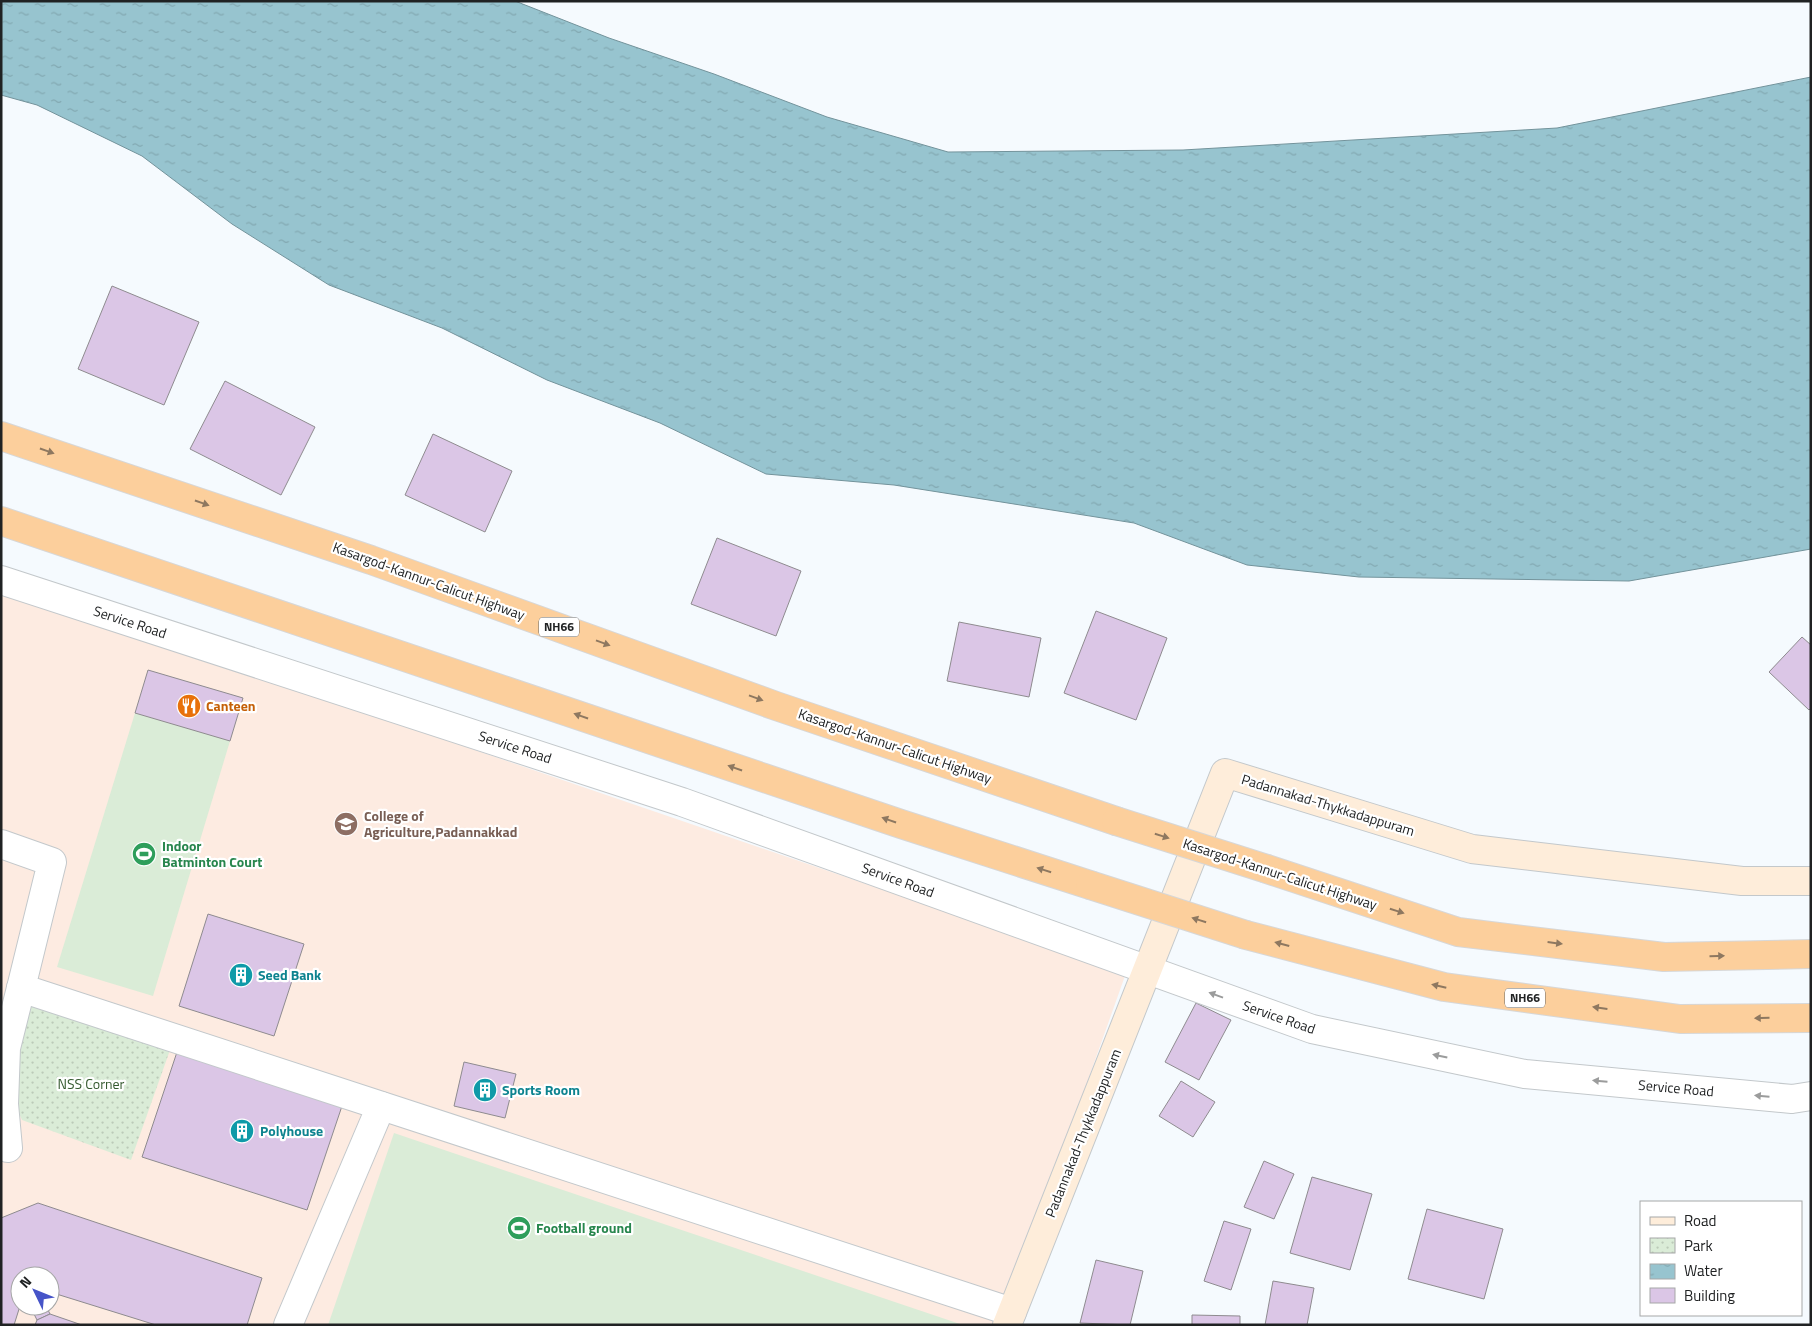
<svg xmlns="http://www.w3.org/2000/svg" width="1812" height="1326" viewBox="0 0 1812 1326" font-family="'Titillium Web',sans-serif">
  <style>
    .education { fill: #fdebe1; fill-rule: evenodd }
    .grass { fill: #daecd7 }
    .park { fill: url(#park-dots) }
    .water { fill: url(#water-ripples); stroke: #73939b }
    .building { fill: #dbc6e6; stroke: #8e8b8f }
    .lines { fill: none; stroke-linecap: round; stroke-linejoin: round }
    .minor-casing { stroke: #c3c8cb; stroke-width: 30 }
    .tertiary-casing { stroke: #c3c8cb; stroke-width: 30 }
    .secondary-casing { stroke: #c3c8cb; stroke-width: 30 }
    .trunk-casing { stroke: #d7d7d7; stroke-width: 30 }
    .minor { stroke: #fff; stroke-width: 28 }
    .tertiary { stroke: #fff; stroke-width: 28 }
    .secondary { stroke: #feedda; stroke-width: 28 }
    .trunk { stroke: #fccf9c; stroke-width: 28 }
    .trunk-bridge-casing { stroke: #d7d7d7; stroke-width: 30; stroke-linecap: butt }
    .trunk-bridge { stroke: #fccf9c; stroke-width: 28 }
    .oneway { fill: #8e7860 }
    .oneway2 { fill: #9b9c9c }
    .labels { text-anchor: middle; stroke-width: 4.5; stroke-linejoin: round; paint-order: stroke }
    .shield { fill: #fff; stroke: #636465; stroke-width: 1 }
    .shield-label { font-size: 12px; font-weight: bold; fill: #202223 }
    .street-label { font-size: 14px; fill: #202223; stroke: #fff }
    .food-label { font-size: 14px; font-weight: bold; fill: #c56008; stroke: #fff; text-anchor: start }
    .education-label { font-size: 14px; font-weight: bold; fill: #785e54; stroke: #fff; text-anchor: start }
    .leisure-label { font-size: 14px; font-weight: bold; fill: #27864d; stroke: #fff; text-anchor: start }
    .culture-label { font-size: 14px; font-weight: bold; fill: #0d838f; stroke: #fff; text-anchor: start }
    .park-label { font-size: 14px; fill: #34592e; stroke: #fff }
  </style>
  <defs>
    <pattern id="park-dots" width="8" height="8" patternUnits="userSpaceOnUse" patternTransform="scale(1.25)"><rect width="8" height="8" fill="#daecd7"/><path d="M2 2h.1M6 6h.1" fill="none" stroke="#bbcab8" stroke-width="1.8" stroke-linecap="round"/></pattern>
    <pattern id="water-ripples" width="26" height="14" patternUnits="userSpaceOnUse" patternTransform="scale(1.25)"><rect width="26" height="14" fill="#97c4cf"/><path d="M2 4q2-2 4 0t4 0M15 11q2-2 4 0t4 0" fill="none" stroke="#82a8b1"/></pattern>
  </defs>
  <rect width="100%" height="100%" fill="#f5fafe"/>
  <path class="education" d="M1,592L256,675L1126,973L1001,1325H1ZM20,1276H50V1306H20Z"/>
  <g class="grass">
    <polygon points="135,713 230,741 153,996 57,967"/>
    <polygon points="394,1133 960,1324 328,1325"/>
  </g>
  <polygon class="park" points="29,1002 170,1050 131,1160 22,1120 12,1098 13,1050"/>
  <polygon class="water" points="1,1 515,1 609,38 714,74 827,117 948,152 1183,150 1557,128 1811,77 1811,549 1629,581 1359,577 1247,565 1134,523 894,485 766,474 660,423 547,380 442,328 329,285 232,224 142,156 37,105 1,95"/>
  <g class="building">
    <polygon points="112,286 199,322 164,405 78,369"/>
    <polygon points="225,381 315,427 281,495 190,449"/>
    <polygon points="433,434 512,471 485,532 405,495"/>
    <polygon points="717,538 801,571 776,636 691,604"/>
    <polygon points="1096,611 1167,638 1136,720 1064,693"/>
    <polygon points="959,622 1041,638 1029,697 947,681"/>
    <polygon points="1802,637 1811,645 1811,708 1809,710 1769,672"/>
    <polygon points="148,670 243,698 230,741 135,713"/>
    <polygon points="208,914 304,944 274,1036 179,1006"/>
    <polygon points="1196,1003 1231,1020 1199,1080 1165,1062"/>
    <polygon points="177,1052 342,1106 307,1210 142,1157"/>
    <polygon points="464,1062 516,1074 505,1118 454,1106"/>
    <polygon points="1181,1081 1215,1102 1193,1137 1159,1116"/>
    <polygon points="1264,1161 1294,1174 1274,1219 1244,1207"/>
    <polygon points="1312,1177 1372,1194 1350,1270 1290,1253"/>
    <polygon points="38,1203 262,1278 247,1325 156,1325 50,1292 50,1276 20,1276 20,1306 14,1325 1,1325 1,1218"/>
    <polygon points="1427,1209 1503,1229 1484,1299 1408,1279"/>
    <polygon points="1224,1221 1251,1229 1231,1290 1204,1281"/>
    <polygon points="1096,1260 1143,1271 1130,1325 1080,1323"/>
    <polygon points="1273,1281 1314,1288 1307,1325 1265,1325"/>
    <polygon points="30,1306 46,1306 50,1314 37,1320"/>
    <polygon points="50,1314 82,1325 35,1325 37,1320"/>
    <polygon points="1192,1315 1240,1316 1240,1325 1192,1325"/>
  </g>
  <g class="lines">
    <g class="minor-casing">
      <g id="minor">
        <polyline points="1,844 52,862 21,988 1012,1312"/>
        <polyline points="8,1148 4,1104 6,1048 21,988"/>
        <polyline points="288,1325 381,1106"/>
      </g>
    </g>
    <g class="tertiary-casing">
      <polyline id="tertiary" points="1,580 682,802 1312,1029 1525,1074 1792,1099 1811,1096"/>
    </g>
    <g class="secondary-casing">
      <polyline id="secondary" points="1007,1325 1225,773 1472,849 1742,881 1811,881"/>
    </g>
    <g class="trunk-casing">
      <g id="trunk">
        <polyline points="1,436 371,560 776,706 1116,821"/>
        <polyline points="1,521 901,824 1090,885"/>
        <polyline points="1267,869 1458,932 1664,957 1811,954"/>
        <polyline points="1246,935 1444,987 1680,1019 1811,1018"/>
      </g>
    </g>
    <use href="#minor" class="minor"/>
    <use href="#tertiary" class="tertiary"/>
    <use href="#secondary" class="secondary"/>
    <use href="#trunk" class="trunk"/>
    <g class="trunk-bridge-casing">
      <g id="trunk-bridge">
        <polyline points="1116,821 1267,869"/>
        <polyline points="1090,885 1246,935"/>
      </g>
    </g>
    <use href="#trunk-bridge" class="trunk-bridge"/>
  </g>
  <defs><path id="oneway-solid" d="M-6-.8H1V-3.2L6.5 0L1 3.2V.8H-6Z" transform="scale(1.25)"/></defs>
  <g class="oneway">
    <use href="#oneway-solid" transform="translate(47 451) rotate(19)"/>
    <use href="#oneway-solid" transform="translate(202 503) rotate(19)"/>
    <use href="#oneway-solid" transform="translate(603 643) rotate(20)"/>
    <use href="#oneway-solid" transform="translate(756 698) rotate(20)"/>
    <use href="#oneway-solid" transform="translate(581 716) rotate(-161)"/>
    <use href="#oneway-solid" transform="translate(735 768) rotate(-161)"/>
    <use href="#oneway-solid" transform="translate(889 820) rotate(-161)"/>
    <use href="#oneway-solid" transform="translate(1162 836) rotate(17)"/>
    <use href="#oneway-solid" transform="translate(1044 870) rotate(-162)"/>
    <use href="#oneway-solid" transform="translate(1397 911) rotate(18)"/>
    <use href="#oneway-solid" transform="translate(1199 920) rotate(-162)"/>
    <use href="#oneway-solid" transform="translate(1555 943) rotate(7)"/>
    <use href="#oneway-solid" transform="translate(1282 944) rotate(-165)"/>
    <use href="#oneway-solid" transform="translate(1717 956) rotate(-1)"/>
    <use href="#oneway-solid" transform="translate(1439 986) rotate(-167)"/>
    <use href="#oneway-solid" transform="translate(1600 1008) rotate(-172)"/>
    <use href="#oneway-solid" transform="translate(1762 1018) rotate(179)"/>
  </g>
  <g class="oneway2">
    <use href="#oneway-solid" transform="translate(1216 995) rotate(-160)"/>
    <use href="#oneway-solid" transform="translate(1440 1056) rotate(-168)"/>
    <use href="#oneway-solid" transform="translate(1600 1081) rotate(-175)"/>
    <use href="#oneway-solid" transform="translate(1762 1096) rotate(-175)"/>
  </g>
  <defs>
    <g id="restaurant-disc" transform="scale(1.25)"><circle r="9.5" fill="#e8710a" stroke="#fff"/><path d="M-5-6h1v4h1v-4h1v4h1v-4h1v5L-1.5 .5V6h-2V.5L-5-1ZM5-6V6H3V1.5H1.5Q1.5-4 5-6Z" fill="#fff"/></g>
    <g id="university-disc" transform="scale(1.25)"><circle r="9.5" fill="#8d6e63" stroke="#fff"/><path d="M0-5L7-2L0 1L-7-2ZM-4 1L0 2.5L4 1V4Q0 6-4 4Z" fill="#fff"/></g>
    <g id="stadium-disc" transform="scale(1.25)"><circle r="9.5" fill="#2e9e5b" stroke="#fff"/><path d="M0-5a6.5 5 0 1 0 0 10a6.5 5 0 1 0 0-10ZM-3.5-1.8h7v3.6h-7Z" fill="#fff"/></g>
    <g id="building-disc" transform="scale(1.25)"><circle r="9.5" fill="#0f9aa8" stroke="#fff"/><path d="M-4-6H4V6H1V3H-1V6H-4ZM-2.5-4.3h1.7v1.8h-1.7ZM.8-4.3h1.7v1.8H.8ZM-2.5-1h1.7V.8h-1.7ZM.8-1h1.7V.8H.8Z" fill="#fff"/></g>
  </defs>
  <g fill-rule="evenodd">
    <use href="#restaurant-disc" x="189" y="706"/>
    <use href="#university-disc" x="346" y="824"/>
    <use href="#stadium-disc" x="144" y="854"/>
    <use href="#building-disc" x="241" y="975"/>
    <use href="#building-disc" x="485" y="1090"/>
    <use href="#building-disc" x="242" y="1131"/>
    <use href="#stadium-disc" x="519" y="1228"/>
  </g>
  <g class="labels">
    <g class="shield">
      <rect x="539" y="617.5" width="40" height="19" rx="4"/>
      <rect x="1505" y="988.5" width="40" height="19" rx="4"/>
    </g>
    <g class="shield-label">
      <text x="559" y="631">NH66</text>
      <text x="1525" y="1002">NH66</text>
    </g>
    <g class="street-label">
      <text transform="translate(429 581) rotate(20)" y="5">Kasargod-Kannur-Calicut Highway</text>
      <text transform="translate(130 622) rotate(18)" y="5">Service Road</text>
      <text transform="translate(895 746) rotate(19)" y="5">Kasargod-Kannur-Calicut Highway</text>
      <text transform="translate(515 747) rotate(18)" y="5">Service Road</text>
      <text transform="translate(1328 805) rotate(17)" y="5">Padannakad-Thykkadappuram</text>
      <text transform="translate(1280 874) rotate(18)" y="5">Kasargod-Kannur-Calicut Highway</text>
      <text transform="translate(898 880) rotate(20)" y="5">Service Road</text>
      <text transform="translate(1279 1017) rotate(19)" y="5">Service Road</text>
      <text transform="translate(1676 1088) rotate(5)" y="5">Service Road</text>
      <text transform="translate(1083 1133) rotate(-68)" y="5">Padannakad-Thykkadappuram</text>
    </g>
    <g class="food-label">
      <text x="206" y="711">Canteen</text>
    </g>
    <g class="education-label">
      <text x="364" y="821">College of<tspan x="364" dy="16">Agriculture,Padannakkad</tspan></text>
    </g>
    <g class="leisure-label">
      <text x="162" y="851">Indoor<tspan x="162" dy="16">Batminton Court</tspan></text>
      <text x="536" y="1233">Football ground</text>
    </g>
    <g class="culture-label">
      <text x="258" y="980">Seed Bank</text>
      <text x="502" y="1095">Sports Room</text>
      <text x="260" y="1136">Polyhouse</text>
    </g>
    <g class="park-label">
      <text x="91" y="1089">NSS Corner</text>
    </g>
  </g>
  <rect width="1812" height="1326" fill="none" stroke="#202223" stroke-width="5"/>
  <rect x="1640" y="1201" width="162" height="115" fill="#ffffff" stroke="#a6a7a7"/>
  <rect x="1650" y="1217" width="25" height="8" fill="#feedda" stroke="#a6a7a7"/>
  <text x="1684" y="1226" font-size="15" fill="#202223">Road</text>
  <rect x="1650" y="1238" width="25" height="15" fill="url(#park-dots)" stroke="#a6a7a7"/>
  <text x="1684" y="1251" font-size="15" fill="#202223">Park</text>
  <rect x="1650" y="1264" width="25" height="15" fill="url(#water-ripples)" stroke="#a6a7a7"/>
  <text x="1684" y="1276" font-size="15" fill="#202223">Water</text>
  <rect x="1650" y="1288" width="25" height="15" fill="#dbc6e6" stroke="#a6a7a7"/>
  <text x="1684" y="1301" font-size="15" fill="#202223">Building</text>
  <g transform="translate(35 1291) rotate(313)"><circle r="24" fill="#ffffff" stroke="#a6a7a7"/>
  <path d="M0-4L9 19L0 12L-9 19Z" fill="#4654c8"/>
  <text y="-8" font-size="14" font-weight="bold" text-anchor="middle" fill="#202223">N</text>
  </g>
</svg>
